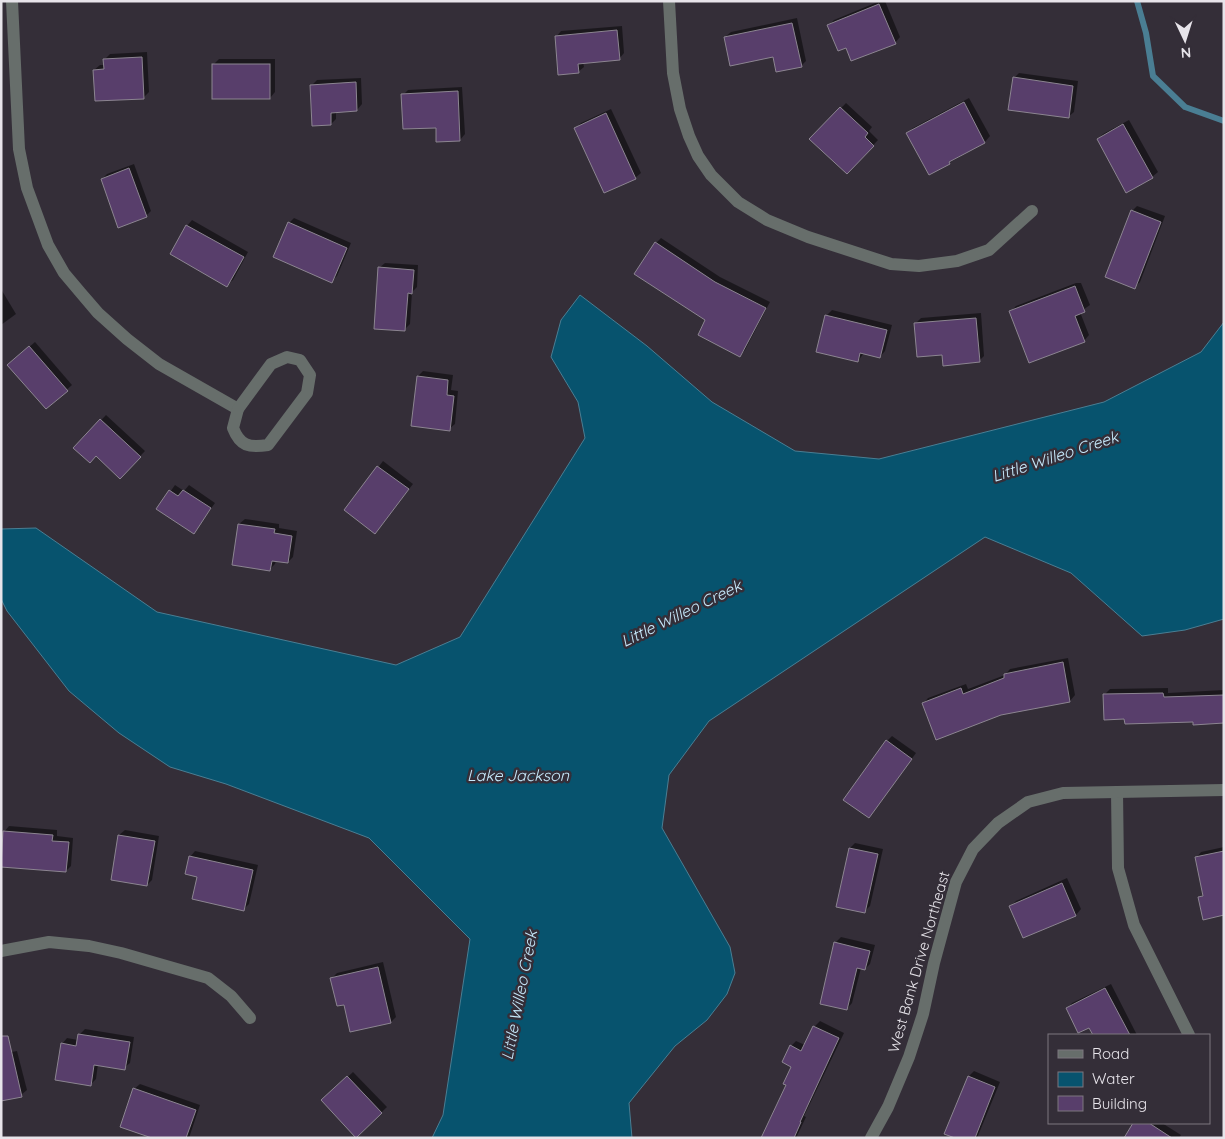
<svg xmlns="http://www.w3.org/2000/svg" width="1225" height="1139" viewBox="0 0 1225 1139" font-family="Quicksand,sans-serif">
  <style>
    .water { fill: #07536e; stroke: #4a7e93 }
    .shadow { fill: #0007 }
    .lines { fill: none; stroke-linecap: round; stroke-linejoin: round }
    .stream { stroke: #4a7e93; stroke-width: 6 }
    .building { fill: #583e6b; stroke: #8c8591 }
    .minor { stroke: #676e6b; stroke-width: 12 }
    .labels { text-anchor: middle; stroke-width: 5; stroke-linejoin: round; paint-order: stroke }
    .street-label { font-size: 15px; fill: #e7e4ea; stroke: #342e38 }
    .water-label { font-size: 16px; font-style: italic; fill: #c6e9fb; stroke: #342e38 }
  </style>
  <rect width="100%" height="100%" fill="#342e38"/>
  <polygon class="water" points="580,295 647,346 712,402 795,451 879,459 1104,402 1201,352 1224,322 1224,619 1185,630 1142,636 1071,573 985,537 709,721 669,775 662,828 730,947 735,973 727,994 707,1020 675,1046 629,1103 632,1138 432,1138 443,1115 470,939 369,838 226,784 170,767 119,733 69,691 7,611 1,599 1,529 36,528 157,612 396,665 460,637 585,438 578,402 551,357 561,320"/>
  <g class="shadow">
    <polygon points="880,1 885,1 900,37 895,43 846,46 829,25 834,20"/>
    <polygon points="797,18 806,61 801,66 725,37 731,32"/>
    <polygon points="622,26 624,53 619,59 583,62 584,67 578,72 556,37 561,31"/>
    <polygon points="147,52 149,92 143,98 94,70 100,65 105,65 105,59 110,54"/>
    <polygon points="219,59 275,59 275,92 270,98 214,64"/>
    <polygon points="1019,73 1078,81 1074,112 1068,117 1014,78"/>
    <polygon points="361,78 362,104 357,110 336,111 336,119 331,124 312,85 317,80"/>
    <polygon points="462,87 465,134 460,140 437,126 403,95 408,90"/>
    <polygon points="969,98 990,136 985,142 930,174 908,133 913,128"/>
    <polygon points="846,103 872,127 869,131 878,140 847,173 811,139"/>
    <polygon points="611,109 641,173 635,178 576,128 581,123"/>
    <polygon points="1129,120 1158,172 1152,177 1098,139 1103,134"/>
    <polygon points="134,164 151,211 146,216 102,179 107,174"/>
    <polygon points="1137,206 1165,216 1140,282 1134,288 1132,211"/>
    <polygon points="294,218 351,243 337,276 332,281 289,223"/>
    <polygon points="192,220 248,252 233,280 227,285 187,226"/>
    <polygon points="661,238 720,277 770,302 745,350 740,355 707,320 656,243"/>
    <polygon points="385,263 418,265 417,287 412,292 410,324 405,329 379,268"/>
    <polygon points="1076,283 1081,283 1090,305 1080,312 1089,335 1084,341 1011,311 1016,306"/>
    <polygon points="1,289 16,314 1,325"/>
    <polygon points="832,310 892,325 885,351 880,357 864,353 858,361 818,351 827,315"/>
    <polygon points="981,313 984,356 979,361 944,353 915,324 921,318"/>
    <polygon points="35,342 72,385 46,408 14,360"/>
    <polygon points="423,371 453,375 451,390 458,391 455,424 449,429 418,376"/>
    <polygon points="106,415 145,451 120,477 96,455 75,448"/>
    <polygon points="383,461 413,484 375,532 346,510"/>
    <polygon points="175,485 184,491 189,485 215,503 193,533 158,509"/>
    <polygon points="245,519 279,524 279,528 297,531 293,557 288,562 276,560 275,564 270,569 239,524"/>
    <polygon points="1068,658 1075,695 1070,701 923,704 928,698 966,684 968,689 1005,675 1010,669"/>
    <polygon points="1168,688 1168,693 1224,690 1224,722 1126,718 1104,695 1110,689"/>
    <polygon points="892,736 916,753 869,817 887,741"/>
    <polygon points="9,826 57,830 57,836 73,838 71,866 66,871 4,832"/>
    <polygon points="125,830 159,836 152,880 147,885 119,835"/>
    <polygon points="855,843 883,849 870,906 865,911 850,848"/>
    <polygon points="1224,847 1224,914 1200,898 1204,893 1196,858 1201,852"/>
    <polygon points="195,851 258,865 249,904 244,909 199,876 190,857"/>
    <polygon points="1067,878 1081,909 1076,915 1024,937 1011,906 1016,901"/>
    <polygon points="841,937 875,945 870,964 865,969 861,968 852,1003 847,1009 835,943"/>
    <polygon points="383,962 396,1017 391,1022 345,1003 332,978 337,973"/>
    <polygon points="1111,984 1137,1035 1094,1035 1089,1026 1067,1009 1072,1003"/>
    <polygon points="820,1021 844,1033 804,1116 806,1117 796,1138 762,1138 787,1085 793,1066 791,1046 796,1041 805,1045 814,1027"/>
    <polygon points="85,1029 134,1037 130,1063 124,1068 98,1064 96,1079 90,1085 62,1044 67,1038 78,1040 79,1035"/>
    <polygon points="17,1051 27,1090 21,1095 1,1054"/>
    <polygon points="974,1071 1000,1082 977,1138 958,1138 969,1076"/>
    <polygon points="353,1072 387,1107 357,1136 323,1100"/>
    <polygon points="140,1084 200,1105 189,1138 156,1138 134,1089"/>
    <polygon points="1135,1123 1162,1123 1181,1135 1179,1138 1125,1138"/>
  </g>
  <g class="lines">
    <polyline class="stream" points="1137,1 1146,33 1153,76 1185,107 1224,121"/>
  </g>
  <g class="building">
    <polygon points="879,4 896,44 851,61 846,48 838,51 827,25"/>
    <polygon points="792,23 802,67 776,72 773,57 730,66 724,37"/>
    <polygon points="617,30 620,60 578,64 579,73 558,75 555,36"/>
    <polygon points="142,57 144,99 95,101 93,70 104,69 103,59"/>
    <rect x="212" y="64" width="58" height="35"/>
    <polygon points="1013,77 1073,86 1069,118 1008,110"/>
    <polygon points="356,82 357,111 331,113 331,125 312,126 310,85"/>
    <polygon points="458,91 460,141 436,142 436,128 403,129 401,94"/>
    <polygon points="964,102 985,143 949,162 950,164 929,175 906,133"/>
    <polygon points="840,107 868,133 865,137 874,146 847,174 809,139"/>
    <polygon points="606,113 636,179 604,193 574,128"/>
    <polygon points="1123,124 1153,178 1126,193 1097,139"/>
    <polygon points="129,168 147,217 118,228 101,179"/>
    <polygon points="1131,210 1161,222 1135,289 1105,277"/>
    <polygon points="288,222 347,248 332,283 273,257"/>
    <polygon points="186,225 244,257 227,287 170,254"/>
    <polygon points="655,242 715,282 766,308 740,357 698,335 705,320 634,274"/>
    <polygon points="378,267 414,270 412,294 408,293 405,331 374,329"/>
    <polygon points="1075,286 1085,312 1075,316 1085,342 1029,363 1009,311"/>
    <polygon points="825,315 887,330 880,358 860,353 858,362 816,352"/>
    <polygon points="976,318 980,362 943,366 942,355 917,357 914,323"/>
    <polygon points="29,346 68,391 46,409 7,365"/>
    <polygon points="417,376 448,380 447,395 454,396 450,431 411,426"/>
    <polygon points="100,419 141,457 120,479 96,456 90,463 73,448"/>
    <polygon points="377,466 409,489 375,534 344,510"/>
    <polygon points="169,490 178,496 183,490 211,508 194,534 156,509"/>
    <polygon points="238,524 275,529 274,533 292,536 288,563 272,561 270,571 232,565"/>
    <polygon points="1063,662 1070,702 1001,715 936,740 922,703 961,688 963,694 1004,678 1004,674"/>
    <polygon points="1163,693 1164,697 1224,695 1224,723 1193,725 1193,722 1125,724 1124,719 1104,720 1103,694"/>
    <polygon points="886,740 912,759 869,818 843,800"/>
    <polygon points="3,831 53,835 52,841 69,842 66,872 1,867"/>
    <polygon points="118,835 155,841 147,886 111,880"/>
    <polygon points="849,848 878,854 865,913 836,907"/>
    <polygon points="1224,851 1224,915 1203,920 1198,897 1203,896 1195,857"/>
    <polygon points="189,856 253,870 244,911 192,899 197,877 185,874"/>
    <polygon points="1062,883 1076,916 1023,938 1009,906"/>
    <polygon points="834,942 870,951 865,970 857,968 847,1010 820,1004"/>
    <polygon points="378,967 391,1023 350,1032 344,1005 337,1006 330,978"/>
    <polygon points="1105,988 1130,1035 1093,1035 1089,1028 1078,1033 1066,1008"/>
    <polygon points="813,1026 839,1038 800,1122 801,1122 794,1138 761,1138 786,1085 783,1084 791,1067 782,1062 790,1045 801,1051"/>
    <polygon points="78,1034 130,1042 125,1070 94,1065 91,1086 55,1080 61,1043 76,1046"/>
    <polygon points="1,1036 8,1036 22,1097 1,1101"/>
    <polygon points="347,1076 382,1113 356,1138 321,1100"/>
    <polygon points="968,1076 995,1087 975,1138 955,1138 944,1134"/>
    <polygon points="133,1088 196,1110 186,1138 152,1138 120,1127"/>
    <polygon points="1133,1123 1149,1123 1172,1138 1124,1138"/>
  </g>
  <g class="lines">
    <g class="minor">
      <polyline points="12,1 19,149 27,188 48,245 64,273 80,292 98,313 127,339 159,364 238,409"/>
      <polyline points="669,1 673,73 680,109 689,136 698,156 711,175 738,202 767,220 808,237 891,264 919,266 957,261 989,250 1032,211"/>
      <path d="M287,357L300,360L310,375L307,393L268,445C249,448 240,446 233,428L238,409L271,364Z"/>
      <polyline points="1117,792 1118,868 1134,925 1189,1035"/>
      <polyline points="1,951 49,942 89,946 121,953 208,978 231,996 250,1018"/>
      <polyline points="871,1138 888,1107 909,1057 923,1014 934,963 956,882 973,849 998,823 1028,802 1063,793 1224,790"/>
    </g>
  </g>
  <g class="labels">
    <g class="street-label">
      <text transform="translate(919 962) rotate(-74)" y="5">West Bank Drive Northeast</text>
    </g>
    <g class="water-label">
      <text transform="translate(1055 456) rotate(-18)" y="6">Little Willeo Creek</text>
      <text transform="translate(681 613) rotate(-26)" y="6">Little Willeo Creek</text>
      <text x="518" y="781">Lake Jackson</text>
      <text transform="translate(519 995) rotate(-79)" y="6">Little Willeo Creek</text>
    </g>
  </g>
  <rect width="1225" height="1139" fill="none" stroke="#e7e4ea" stroke-width="5"/>
  <rect x="1048" y="1034" width="162" height="90" fill="#342e38" stroke="#7c777f"/>
  <rect x="1058" y="1050" width="25" height="8" fill="#676e6b" stroke="#7c777f"/>
  <text x="1092" y="1059" font-size="15" fill="#e7e4ea">Road</text>
  <rect x="1058" y="1072" width="25" height="15" fill="#07536e" stroke="#7c777f"/>
  <text x="1092" y="1084" font-size="15" fill="#e7e4ea">Water</text>
  <rect x="1058" y="1096" width="25" height="15" fill="#583e6b" stroke="#7c777f"/>
  <text x="1092" y="1109" font-size="15" fill="#e7e4ea">Building</text>
  <g transform="translate(1185 40) rotate(176)" stroke="#342e38" stroke-width="4" paint-order="stroke">
  <path d="M0-4L9 19L0 12L-9 19Z" fill="#e7e4ea"/>
  <text y="-8" font-size="14" font-weight="bold" text-anchor="middle" fill="#e7e4ea">N</text>
  </g>
</svg>
